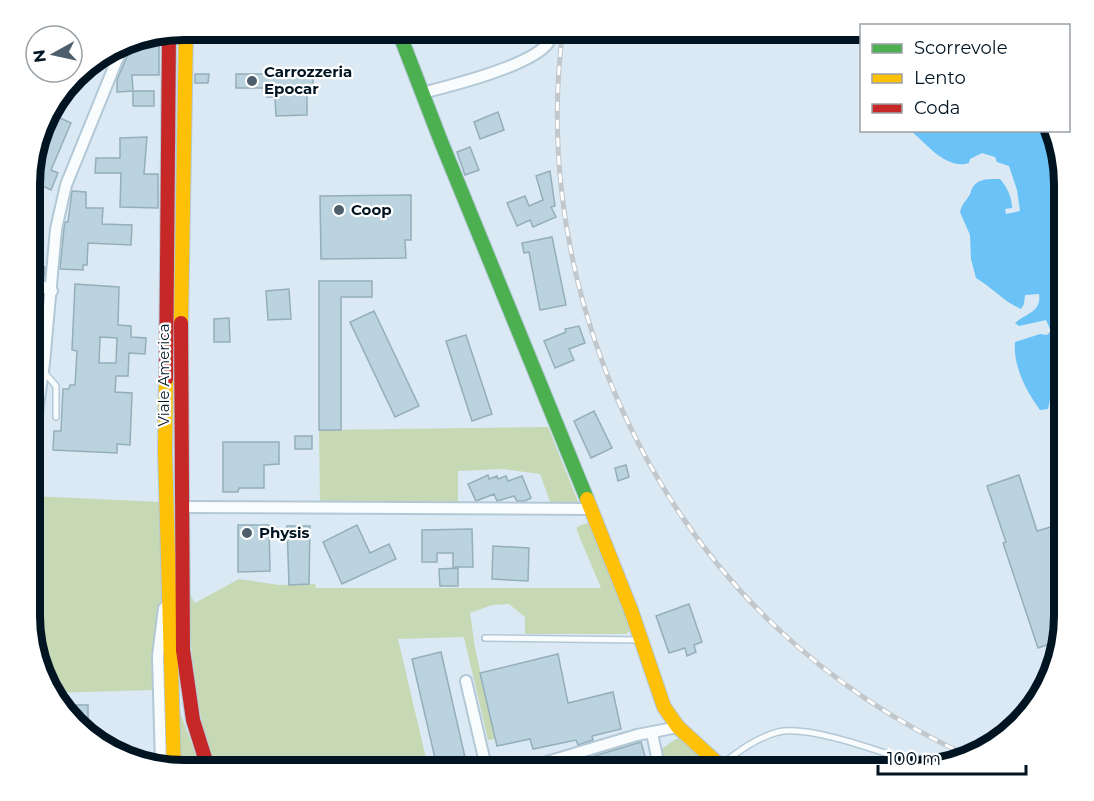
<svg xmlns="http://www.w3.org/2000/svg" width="1094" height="801" viewBox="0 0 1094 801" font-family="Montserrat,sans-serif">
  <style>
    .green { fill: #c7d8b4 }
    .water { fill: #6bc2f6 }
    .building { fill: #bad3de; stroke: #94afba; stroke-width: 1.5; fill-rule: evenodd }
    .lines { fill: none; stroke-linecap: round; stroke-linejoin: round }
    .lane-casing { stroke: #b3c8d6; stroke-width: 8 }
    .street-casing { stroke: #b3c8d6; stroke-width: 14 }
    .fast-casing { stroke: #b3c8d6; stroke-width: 16 }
    .slow-casing { stroke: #b3c8d6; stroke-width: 16 }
    .jam-casing { stroke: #b3c8d6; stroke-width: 16 }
    .lane { stroke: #f9fcfd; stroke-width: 5 }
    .street { stroke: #f9fcfd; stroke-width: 10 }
    .fast { stroke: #4caf50; stroke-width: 14 }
    .slow { stroke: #ffc107; stroke-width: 14 }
    .jam { stroke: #c62828; stroke-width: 14 }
    .rail-casing { stroke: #c2c7cb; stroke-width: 5 }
    .rail { stroke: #fff; stroke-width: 3; stroke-dasharray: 9; stroke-linecap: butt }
    .poi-dot { fill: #4d5f6c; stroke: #fff; stroke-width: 2 }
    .labels { text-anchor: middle; stroke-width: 4.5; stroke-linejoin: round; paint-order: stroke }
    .poi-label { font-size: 15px; font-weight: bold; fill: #011422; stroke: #fff; text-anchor: start }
    .street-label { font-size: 15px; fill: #011422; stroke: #fff }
    .rim { fill: none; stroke: #011422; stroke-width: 8 }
  </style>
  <rect width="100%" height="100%" fill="#dae9f4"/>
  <g class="green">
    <polygon points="548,427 579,504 551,504 540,474 503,469 458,471 458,503 320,503 319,430"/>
    <polygon points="31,496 161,502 163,569 162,603 156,639 154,690 50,693 42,669 41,609 31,577"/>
    <path d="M587,523L591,526L624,607L630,631L626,634H525V617L509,604L492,605L470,613L475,648L495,739L488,740L464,637L398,639L429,771H217C195,714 190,653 189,593L195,603L239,579L279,585L315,584L316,588H601L577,531V527Z"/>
    <polygon points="178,699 181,715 202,771 180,771"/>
    <polygon points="682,738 721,771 665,771 660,750 676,739"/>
  </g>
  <path class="water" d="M911,131H1052L1064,175V409L1060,390H1052L1048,409L1040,410C1026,391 1013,366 1015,342L1040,334L1047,335L1051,331L1046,320L1019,326L1015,323C1026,313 1042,312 1039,294L1025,295L1024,304L1021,309C1003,301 993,288 976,278L971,259L970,235L960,212C962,204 965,202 969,196C970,196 972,187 973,187C978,178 991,179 1000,179C1007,187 1012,197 1012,208L1005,209L1006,214L1020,211L1017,190L1009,166L997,162L995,157L982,153L970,159L969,163C946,170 927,144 911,131Z"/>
  <g class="building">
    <polygon points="159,34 159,75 132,75 133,91 117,92 117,80 135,38"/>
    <polygon points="195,74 209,74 208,83 195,83"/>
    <polygon points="236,74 313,74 313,89 307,89 307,115 276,116 275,97 267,97 267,88 236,88"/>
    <rect x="133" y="91" width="21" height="15"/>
    <polygon points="498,112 504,130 480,139 474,122"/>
    <polygon points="49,113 71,123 51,170 58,173 51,190 32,181 42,156 35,153"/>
    <polygon points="147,137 144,174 158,174 158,208 120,207 121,173 95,173 96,158 120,158 120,138"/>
    <polygon points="470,147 479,170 465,175 457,152"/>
    <polygon points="550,171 555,206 551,207 556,217 533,227 530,220 517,226 507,203 525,196 529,206 543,200 536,176"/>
    <polygon points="72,191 86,192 86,208 103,208 102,224 132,225 131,245 88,243 87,265 83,265 83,270 60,269 64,228 65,222 68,222"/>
    <polygon points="411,195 411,240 405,240 406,258 321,259 320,196"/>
    <polygon points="552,237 566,305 540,310 529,252 524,253 522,243"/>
    <polygon points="31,261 45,267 44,278 31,273"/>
    <polygon points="319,281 372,281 372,297 341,297 341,430 319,430"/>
    <path d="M75,284L119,287L118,325L131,326V337L146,338L145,354L129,353L128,376H116L115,392L132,393L130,445L117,444V453L53,450L54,431H61L63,389H69L70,385H75L77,351L72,350ZM100,337L117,338L116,363H99Z"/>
    <polygon points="289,289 291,319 268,320 266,291"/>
    <polygon points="374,311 419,406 395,417 350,322"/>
    <polygon points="229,318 230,342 214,342 214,319"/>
    <polygon points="579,326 585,343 569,349 574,360 555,368 544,341 566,332 565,329"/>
    <polygon points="466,335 492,414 472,421 446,341"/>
    <polygon points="594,411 612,448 591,458 574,421"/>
    <rect x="295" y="436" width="17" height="13"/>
    <polygon points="223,442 279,442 279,464 264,465 264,488 239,488 238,492 223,492"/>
    <polygon points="626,465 629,477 618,481 615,468"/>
    <polygon points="488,475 489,479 497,476 498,479 506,476 508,481 522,476 531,498 525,501 517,501 514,496 497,501 494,494 476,501 468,484"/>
    <polygon points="1019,475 1037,531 1064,523 1064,539 1061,541 1064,549 1064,626 1058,641 1038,648 1003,543 1006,542 987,486"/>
    <polygon points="238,525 269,525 270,571 238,572"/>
    <polygon points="357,525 370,553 389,544 396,559 342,584 323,542"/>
    <polygon points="287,526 310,526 309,584 289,585"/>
    <polygon points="472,529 473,567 453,567 453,553 437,553 437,562 422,562 422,530"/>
    <polygon points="493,546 529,548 528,581 492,579"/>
    <polygon points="458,568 458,586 440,586 439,569"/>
    <polygon points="689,604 702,642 694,645 696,652 687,656 685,648 669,653 656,616"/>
    <polygon points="441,652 467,766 448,771 438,771 412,659"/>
    <polygon points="558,654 568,703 613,692 621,729 592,736 593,740 578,745 576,740 533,749 530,739 497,746 480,673"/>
    <polygon points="61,705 88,705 88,728 81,728"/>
    <polygon points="641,742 649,771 573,771 571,763"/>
  </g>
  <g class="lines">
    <g class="lane-casing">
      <g id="lane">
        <polyline points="44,372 56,386 56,417"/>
        <polyline points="485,638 639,640"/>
        <polyline points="1022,715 1026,716"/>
        <path d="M722,764C739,751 756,738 778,732C811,724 892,756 927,767"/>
      </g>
    </g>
    <g class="street-casing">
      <g id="street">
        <path d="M422,93C450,86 531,66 548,43C550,40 550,35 551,30"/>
        <polyline points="31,281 52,291"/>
        <polyline points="31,456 44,363 56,229 66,185 116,62 126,43"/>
        <polyline points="180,507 591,509"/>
        <polyline points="31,615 34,644"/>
        <polyline points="466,681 487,771"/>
        <polyline points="652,733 660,771"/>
        <polyline points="161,765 158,656 164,608"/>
        <polyline points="517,771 637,735 678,727"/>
      </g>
    </g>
    <g class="fast-casing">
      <polyline id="fast" points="398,30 440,139 587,499"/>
    </g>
    <g class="slow-casing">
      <g id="slow">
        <polyline points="181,323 186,30"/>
        <polyline points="166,379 165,451 174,771"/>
        <polyline points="587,499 631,610 664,707 678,727 726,771"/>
      </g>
    </g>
    <g class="jam-casing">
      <g id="jam">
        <polyline points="181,323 183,650 193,720 209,771"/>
        <polyline points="166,379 169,33"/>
      </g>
    </g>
    <use href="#lane" class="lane"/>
    <use href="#street" class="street"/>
    <use href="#fast" class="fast"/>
    <use href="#slow" class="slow"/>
    <use href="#jam" class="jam"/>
    <g class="rail-casing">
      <path id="rail" d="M563,30C534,245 618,479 776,627C833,681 900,725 971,757"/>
    </g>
    <use href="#rail" class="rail"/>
  </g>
  <g class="poi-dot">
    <circle cx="252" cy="81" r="6"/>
    <circle cx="339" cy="210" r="6"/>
    <circle cx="247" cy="533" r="6"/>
  </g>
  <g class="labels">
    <g class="poi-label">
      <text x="264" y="77">Carrozzeria<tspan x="264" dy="17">Epocar</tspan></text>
      <text x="351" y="215">Coop</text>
      <text x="259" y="538">Physis</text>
    </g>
    <g class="street-label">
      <text transform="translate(164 375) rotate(-90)" y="5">Viale America</text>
    </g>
  </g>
  <path d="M0 0H1094V801H0ZM184 40H910A144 144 0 0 1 1054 184V616A144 144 0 0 1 910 760H184A144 144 0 0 1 40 616V184A144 144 0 0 1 184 40Z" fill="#fff" fill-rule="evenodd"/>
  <path class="rim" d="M184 40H910A144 144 0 0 1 1054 184V616A144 144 0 0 1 910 760H184A144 144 0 0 1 40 616V184A144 144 0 0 1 184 40Z"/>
  <rect x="860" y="24" width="210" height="108" fill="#ffffff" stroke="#99a1a7" stroke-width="1.5"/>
  <rect x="872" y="44" width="30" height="9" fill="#4caf50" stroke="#99a1a7" stroke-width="1.5"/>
  <text x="914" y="54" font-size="18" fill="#011422">Scorrevole</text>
  <rect x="872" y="74" width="30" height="9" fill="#ffc107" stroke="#99a1a7" stroke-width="1.5"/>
  <text x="914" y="84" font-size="18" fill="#011422">Lento</text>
  <rect x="872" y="104" width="30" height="9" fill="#c62828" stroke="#99a1a7" stroke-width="1.5"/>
  <text x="914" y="114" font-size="18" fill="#011422">Coda</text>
  <g transform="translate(54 54) rotate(262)"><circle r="28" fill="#ffffff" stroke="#99a1a7" stroke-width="1.5"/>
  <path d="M0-4.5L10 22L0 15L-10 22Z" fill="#4d5f6c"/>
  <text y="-9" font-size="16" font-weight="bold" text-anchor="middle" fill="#011422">N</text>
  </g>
  <path d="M878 765v9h148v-9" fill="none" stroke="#011422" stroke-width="3"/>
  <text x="887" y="765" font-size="18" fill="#011422" stroke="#ffffff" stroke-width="4.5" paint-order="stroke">100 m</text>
</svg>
